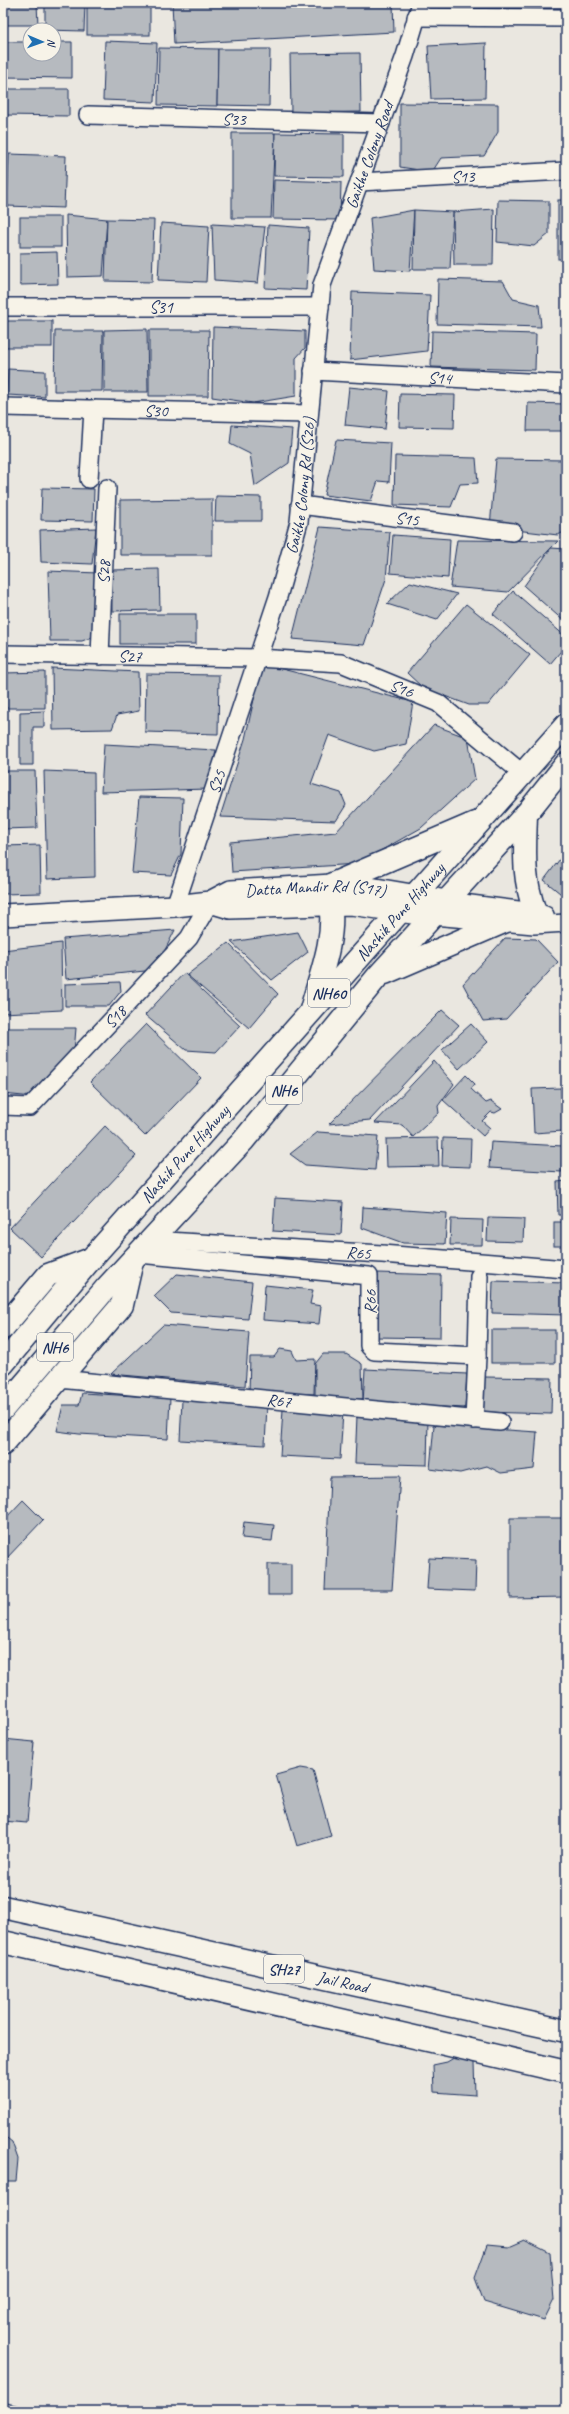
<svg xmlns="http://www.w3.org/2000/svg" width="569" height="2414" viewBox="0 0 569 2414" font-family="Caveat,sans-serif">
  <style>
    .building { fill: #b6babf; stroke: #1b2f5e }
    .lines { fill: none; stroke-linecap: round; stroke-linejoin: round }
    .service-casing { stroke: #1b2f5e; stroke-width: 11 }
    .minor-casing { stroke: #1b2f5e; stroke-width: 20 }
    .tertiary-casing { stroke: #1b2f5e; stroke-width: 24 }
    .secondary-casing { stroke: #1b2f5e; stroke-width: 25 }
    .primary-casing { stroke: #1b2f5e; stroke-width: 25 }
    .trunk-casing { stroke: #1b2f5e; stroke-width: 25 }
    .service { stroke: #f7f3e8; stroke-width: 8 }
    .minor { stroke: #f7f3e8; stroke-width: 17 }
    .tertiary { stroke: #f7f3e8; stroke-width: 21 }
    .secondary { stroke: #f7f3e8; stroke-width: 22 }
    .primary { stroke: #f7f3e8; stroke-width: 22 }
    .trunk { stroke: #f7f3e8; stroke-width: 22 }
    .labels { text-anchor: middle; stroke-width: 3; stroke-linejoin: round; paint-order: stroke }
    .shield { fill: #f7f3e8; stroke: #5d6a87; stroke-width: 1 }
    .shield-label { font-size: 16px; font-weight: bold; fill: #1b2f5e }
    .street-label { font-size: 17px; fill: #1b2f5e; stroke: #f7f3e8 }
  </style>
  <rect width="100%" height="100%" fill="#eae7e0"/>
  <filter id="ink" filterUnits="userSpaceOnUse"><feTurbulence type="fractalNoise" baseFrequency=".025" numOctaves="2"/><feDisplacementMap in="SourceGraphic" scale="8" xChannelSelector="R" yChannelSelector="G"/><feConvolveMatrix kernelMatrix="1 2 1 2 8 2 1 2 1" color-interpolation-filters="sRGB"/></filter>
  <g filter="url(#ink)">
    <g class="building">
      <polygon points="3,3 37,3 38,25 3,25"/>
      <polygon points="45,3 85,3 84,31 45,30"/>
      <polygon points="172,3 393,3 394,32 174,44"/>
      <rect x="87" y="4" width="63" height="31"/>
      <polygon points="105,41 157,43 155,102 103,100"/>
      <polygon points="3,42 30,42 30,54 54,54 54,42 72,42 72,78 3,77"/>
      <polygon points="486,43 485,98 431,99 428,46"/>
      <polygon points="159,48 218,49 217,106 158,105"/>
      <polygon points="218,49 270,49 269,106 217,105"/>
      <polygon points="360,53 361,112 291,113 290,54"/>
      <polygon points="3,89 69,89 69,116 3,115"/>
      <polygon points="400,103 498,104 498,132 484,156 441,158 432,172 400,167"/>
      <polygon points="232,133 275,133 271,218 232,218"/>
      <polygon points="275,133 344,134 344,177 274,176"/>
      <polygon points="9,154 66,156 64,208 7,206"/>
      <polygon points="274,180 341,182 340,220 273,219"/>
      <polygon points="498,200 549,201 549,234 534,246 497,242"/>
      <rect x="558" y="200" width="8" height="59"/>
      <polygon points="494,209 493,265 454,265 453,212"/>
      <polygon points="414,210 410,271 374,269 370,218"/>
      <polygon points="414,210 453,212 450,269 413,269"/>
      <polygon points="66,215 107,219 103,276 67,277"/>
      <rect x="20" y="217" width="41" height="30"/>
      <polygon points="107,219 154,220 152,282 105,281"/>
      <polygon points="161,223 209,226 206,282 158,280"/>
      <polygon points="212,224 265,227 258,283 214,280"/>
      <polygon points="268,225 309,228 306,290 265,288"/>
      <polygon points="57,252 58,284 20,285 20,253"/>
      <polygon points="438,279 503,281 513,299 539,305 541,327 437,324"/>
      <polygon points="352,292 430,295 427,351 350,360"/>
      <rect x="3" y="321" width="49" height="26"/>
      <polygon points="213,327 305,331 305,348 296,358 296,396 253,403 212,397"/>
      <polygon points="147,329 148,392 104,392 104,330"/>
      <polygon points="149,330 209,330 208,396 149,396"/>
      <polygon points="55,331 103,331 102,391 54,391"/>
      <polygon points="432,331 536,334 535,370 431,367"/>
      <polygon points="8,369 45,371 45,397 7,395"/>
      <polygon points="349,387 389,391 385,429 345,425"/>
      <polygon points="400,394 455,395 454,428 399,427"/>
      <polygon points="528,403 566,404 566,431 527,431"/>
      <polygon points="232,425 292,429 289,463 255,486 250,454 230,444"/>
      <polygon points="336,440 391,443 389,482 378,481 371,501 324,495"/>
      <polygon points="395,456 476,458 478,483 460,484 451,507 394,505"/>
      <polygon points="496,459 566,460 566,531 558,535 490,527"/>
      <polygon points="42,488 94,489 93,521 41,520"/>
      <polygon points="216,496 261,497 261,521 215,521"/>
      <polygon points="212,499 212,555 120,555 120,500"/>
      <polygon points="320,527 390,532 386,579 364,645 292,639"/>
      <polygon points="96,528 92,564 41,562 40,530"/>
      <polygon points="393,535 450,539 448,578 390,573"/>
      <polygon points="457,540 558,541 508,592 450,587"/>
      <polygon points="551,548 566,549 566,623 524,586"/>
      <polygon points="159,569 160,610 112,611 111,570"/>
      <polygon points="48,571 98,573 95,636 82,641 50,641"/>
      <polygon points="410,582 457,594 437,620 387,604"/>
      <polygon points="513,591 566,637 566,645 550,664 493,614"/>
      <polygon points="466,604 530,655 488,705 469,705 423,688 407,673"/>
      <rect x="120" y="614" width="76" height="30"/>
      <polygon points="262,664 413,702 406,744 374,751 329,735 311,784 341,793 346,805 336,821 220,817 245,739"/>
      <polygon points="52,668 138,672 139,711 117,715 112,729 53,730"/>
      <polygon points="45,672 45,708 3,708 3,673"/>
      <polygon points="146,674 219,675 218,734 145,732"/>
      <polygon points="44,711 44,727 33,727 33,765 20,765 20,712"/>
      <polygon points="434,725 468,738 475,779 421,828 357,864 232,872 230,842 336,832"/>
      <polygon points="104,744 216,750 209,789 101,792"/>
      <polygon points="3,771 35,771 37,828 3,829"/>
      <polygon points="44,771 94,773 95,877 47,879"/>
      <polygon points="139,797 183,798 181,854 171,875 132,873"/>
      <polygon points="40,845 41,893 3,894 3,846"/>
      <polygon points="566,851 566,898 544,880"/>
      <polygon points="175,930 155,970 66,979 63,939"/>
      <polygon points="298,932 308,952 272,980 231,942"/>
      <polygon points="505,938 536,939 558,962 506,1019 483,1021 463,984"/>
      <polygon points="61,943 62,1010 3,1013 3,950"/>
      <polygon points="228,943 278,994 249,1028 187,975"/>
      <polygon points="184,973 240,1026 216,1052 186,1050 145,1015"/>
      <polygon points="120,982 121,991 109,1006 65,1006 65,984"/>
      <polygon points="442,1010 459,1025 370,1120 329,1124"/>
      <polygon points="146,1024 201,1078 145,1136 90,1082"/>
      <polygon points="471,1024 488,1042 459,1069 442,1050"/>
      <polygon points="3,1028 76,1028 74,1052 33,1097 3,1094"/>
      <polygon points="434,1061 454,1084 438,1106 439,1113 413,1137 402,1125 375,1123"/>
      <polygon points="466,1075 475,1084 471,1089 486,1103 491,1101 502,1109 495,1113 491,1112 482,1121 490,1128 483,1136 443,1100"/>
      <polygon points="561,1088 563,1131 534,1133 532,1089"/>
      <polygon points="105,1126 136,1156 41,1257 10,1228"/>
      <polygon points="318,1132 378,1136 375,1170 305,1165 290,1154"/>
      <polygon points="438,1138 439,1166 387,1167 386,1139"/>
      <polygon points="443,1138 471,1139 470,1167 442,1166"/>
      <polygon points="491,1142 563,1146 562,1172 489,1168"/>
      <polygon points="566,1181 566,1215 558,1215 557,1182"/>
      <polygon points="275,1198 343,1202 341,1235 273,1231"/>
      <polygon points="363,1207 447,1213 445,1244 403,1243 362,1228"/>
      <polygon points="488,1218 524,1219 523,1242 487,1241"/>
      <polygon points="451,1219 483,1220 482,1245 450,1245"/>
      <rect x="554" y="1222" width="12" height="24"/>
      <polygon points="378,1273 441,1275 440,1338 376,1337"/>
      <polygon points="177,1274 252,1282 248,1319 171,1313 154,1296"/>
      <polygon points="493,1281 566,1283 566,1315 492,1313"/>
      <polygon points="265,1285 313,1290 310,1304 321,1306 319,1324 263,1320"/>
      <polygon points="163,1325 249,1332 245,1386 111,1374"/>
      <rect x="491" y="1330" width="64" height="33"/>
      <polygon points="280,1349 292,1351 296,1360 315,1359 314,1394 249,1393 250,1357 274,1357"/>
      <polygon points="323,1354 346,1354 362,1364 363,1399 315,1399 315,1364"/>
      <polygon points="365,1369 467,1374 465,1408 363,1403"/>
      <polygon points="484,1377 552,1378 551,1414 483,1412"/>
      <polygon points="82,1393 170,1398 168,1439 79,1434 57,1431 63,1405 79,1405"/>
      <polygon points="182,1400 267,1405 265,1445 180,1440"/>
      <polygon points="283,1409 343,1412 340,1459 280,1456"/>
      <polygon points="357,1416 428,1419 427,1465 355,1463"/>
      <polygon points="434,1425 537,1432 534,1469 501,1473 487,1466 460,1473 430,1469"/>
      <polygon points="400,1476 392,1590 325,1590 330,1477"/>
      <polygon points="23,1500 43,1520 4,1561 3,1521"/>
      <polygon points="510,1518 566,1518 566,1597 510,1598"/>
      <polygon points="244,1522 274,1525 272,1541 242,1538"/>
      <polygon points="429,1558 476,1560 475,1591 427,1589"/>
      <rect x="268" y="1564" width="23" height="31"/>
      <polygon points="3,1739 34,1742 27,1823 3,1821"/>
      <polygon points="301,1768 313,1770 331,1836 297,1846 276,1775"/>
      <polygon points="462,2053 474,2063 475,2095 434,2092 433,2065 447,2062"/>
      <polygon points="3,2135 12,2142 18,2159 16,2181 3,2181"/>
      <polygon points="524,2240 550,2253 554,2300 544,2320 484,2302 475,2278 487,2245 508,2247"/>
    </g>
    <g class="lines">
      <g class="service-casing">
        <polyline id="service" points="3,2407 19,2411"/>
      </g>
      <g class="minor-casing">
        <g id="minor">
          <polyline points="416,17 566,18"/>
          <path id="s1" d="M88,115L381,123"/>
          <path id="s2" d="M359,182L566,171"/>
          <path id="s3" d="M3,307H320"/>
          <path id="s4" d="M313,371L566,384"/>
          <path id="s5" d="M3,407L309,414"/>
          <polyline points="89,479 93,409"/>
          <path id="s6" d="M300,505L513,532"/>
          <path id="s7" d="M3,654L257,658L341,663L438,703L523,774"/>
          <path id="s8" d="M100,656L107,488"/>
          <polyline points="447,901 535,912 545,915"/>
          <path id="s9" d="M175,906L278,597L299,522L322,285L405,56L421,3"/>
          <polyline points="433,916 534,925 566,923"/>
          <path id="s10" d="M3,1106L30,1107L189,938L210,902"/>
          <path id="s11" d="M151,1240L382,1254L566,1269"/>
          <polyline points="139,1254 369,1276 369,1346 374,1351 477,1356 479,1276"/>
          <path id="s12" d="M59,1379L500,1422"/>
          <polyline points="474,1420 477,1356"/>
        </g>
      </g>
      <g class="tertiary-casing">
        <g id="tertiary">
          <polyline points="210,902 230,908 351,904 433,916"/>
          <path id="s13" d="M3,915L175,906L210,902L231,891L332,885L364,887L447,901"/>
        </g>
      </g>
      <g class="secondary-casing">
        <g id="secondary">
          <polyline points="3,1328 48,1275 91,1259"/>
          <polyline points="3,1444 122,1305 132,1261"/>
        </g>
      </g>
      <g class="primary-casing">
        <g id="primary">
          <path id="s14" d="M3,1907L566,2031"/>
          <polyline points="3,1942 566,2072"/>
        </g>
      </g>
      <g class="trunk-casing">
        <g id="trunk">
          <path d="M526,814C525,852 522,875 535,912"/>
          <polyline points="330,885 475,823"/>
          <polyline points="385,973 506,921"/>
          <path d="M311,1010C320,976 336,938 330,903"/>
          <path id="s15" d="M3,1364L91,1259L566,725"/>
          <polyline points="3,1409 107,1287 243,1141 378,976 526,814 566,764"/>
        </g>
      </g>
      <use href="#service" class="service"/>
      <use href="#minor" class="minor"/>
      <use href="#tertiary" class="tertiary"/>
      <use href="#secondary" class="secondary"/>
      <use href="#primary" class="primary"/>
      <use href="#trunk" class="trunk"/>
    </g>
  </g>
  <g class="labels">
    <g class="shield">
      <rect x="308" y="979" width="42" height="28" rx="3"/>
      <rect x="266" y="1076" width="36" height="28" rx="3"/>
      <rect x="37" y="1333" width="36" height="28" rx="3"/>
      <rect x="264" y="1955" width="40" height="28" rx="3"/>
    </g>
    <g class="shield-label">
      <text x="329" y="999">NH60</text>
      <text x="284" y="1096">NH6</text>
      <text x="55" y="1353">NH6</text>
      <text x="284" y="1975">SH27</text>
    </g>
    <g class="street-label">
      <text dy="6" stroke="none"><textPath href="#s1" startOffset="146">S33</textPath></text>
      <text dy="6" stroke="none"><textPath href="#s9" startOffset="780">Gaikhe Colony Road</textPath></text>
      <text dy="6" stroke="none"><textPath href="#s2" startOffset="104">S13</textPath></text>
      <text dy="6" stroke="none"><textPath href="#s3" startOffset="158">S31</textPath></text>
      <text dy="6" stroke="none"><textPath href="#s4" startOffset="127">S14</textPath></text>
      <text dy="6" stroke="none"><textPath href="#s5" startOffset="153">S30</textPath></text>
      <text dy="6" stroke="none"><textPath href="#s9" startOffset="440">Gaikhe Colony Rd (S26)</textPath></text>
      <text dy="6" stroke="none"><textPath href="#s6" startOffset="108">S15</textPath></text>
      <text dy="6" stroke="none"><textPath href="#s8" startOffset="84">S28</textPath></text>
      <text dy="6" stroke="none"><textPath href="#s7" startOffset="127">S27</textPath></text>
      <text dy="6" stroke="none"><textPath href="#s7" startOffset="404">S16</textPath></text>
      <text dy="6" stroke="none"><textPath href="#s9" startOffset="131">S25</textPath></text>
      <text dy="6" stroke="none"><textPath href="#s13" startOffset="316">Datta Mandir Rd (S17)</textPath></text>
      <text dy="6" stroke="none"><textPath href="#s15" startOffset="602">Nashik Pune Highway</textPath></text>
      <text dy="6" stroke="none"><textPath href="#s10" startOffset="151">S18</textPath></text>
      <text dy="6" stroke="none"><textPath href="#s15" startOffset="278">Nashik Pune Highway</textPath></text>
      <text dy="6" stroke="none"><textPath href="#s11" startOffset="208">R65</textPath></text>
      <text transform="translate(370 1302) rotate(-89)" y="6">R66</text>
      <text dy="6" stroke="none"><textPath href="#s12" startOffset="221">R67</textPath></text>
      <text dy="6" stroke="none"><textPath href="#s14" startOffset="348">Jail Road</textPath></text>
    </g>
  </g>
  <rect width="569" height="2414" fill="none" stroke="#f7f3e8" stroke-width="16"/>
  <rect x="8" y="8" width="553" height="2398" fill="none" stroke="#1b2f5e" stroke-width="1.5" filter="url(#ink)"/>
  <g transform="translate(42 42) rotate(92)"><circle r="19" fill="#f7f3e8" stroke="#9fa5b1"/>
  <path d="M0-3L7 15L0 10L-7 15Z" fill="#1f6fb2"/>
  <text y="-6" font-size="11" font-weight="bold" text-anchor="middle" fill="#1b2f5e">N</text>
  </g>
</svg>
